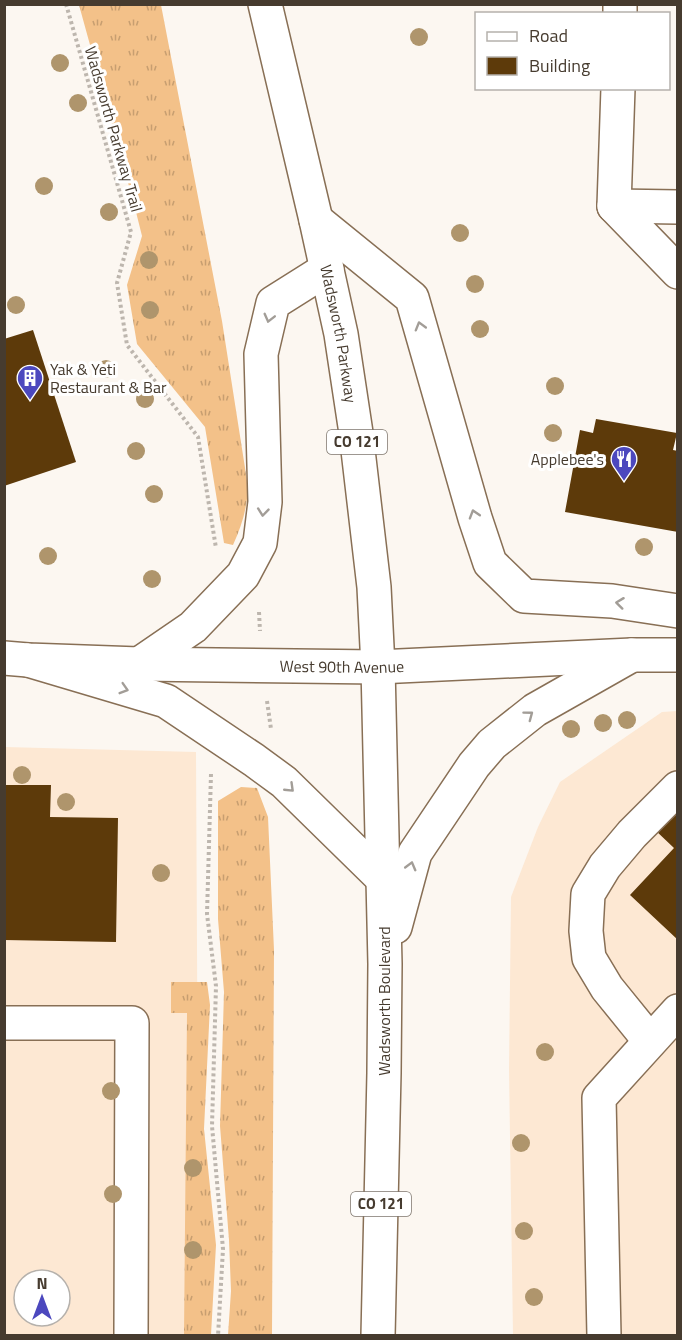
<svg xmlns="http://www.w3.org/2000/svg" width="682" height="1340" viewBox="0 0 682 1340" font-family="'Titillium Web',sans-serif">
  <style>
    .built { fill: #fde8d3; fill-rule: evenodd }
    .grass { fill: url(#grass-tufts) }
    .building { fill: #5d3a0a }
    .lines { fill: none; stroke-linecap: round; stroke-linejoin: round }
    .minor-casing { stroke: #886f55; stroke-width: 36 }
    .major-casing { stroke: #886f55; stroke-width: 36 }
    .path { stroke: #bdb6ae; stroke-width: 4; stroke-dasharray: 3 3; stroke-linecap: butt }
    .minor { stroke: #fff; stroke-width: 33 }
    .major { stroke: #fff; stroke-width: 33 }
    .tree { fill: #af956c }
    .oneway { stroke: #a29d97 }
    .labels { text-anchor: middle; stroke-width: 6; stroke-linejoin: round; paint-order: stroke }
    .shield { fill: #fff; stroke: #7e766d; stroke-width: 1.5 }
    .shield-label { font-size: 15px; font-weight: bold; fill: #463b2f }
    .street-label { font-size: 16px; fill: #463b2f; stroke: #fff }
    .poi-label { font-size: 16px; fill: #463b2f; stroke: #fff; text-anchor: start }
  </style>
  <defs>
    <pattern id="grass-tufts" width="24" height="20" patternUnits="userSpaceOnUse" patternTransform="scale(1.5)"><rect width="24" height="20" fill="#f3c189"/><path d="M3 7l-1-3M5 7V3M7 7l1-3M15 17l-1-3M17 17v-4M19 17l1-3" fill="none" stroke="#c79e70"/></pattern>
  </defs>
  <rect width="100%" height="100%" fill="#fcf7f1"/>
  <g class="built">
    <polygon points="677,711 677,1335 513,1335 509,1070 511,897 538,827 560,782 662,712"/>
    <path d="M5,747L196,752L199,1335L5,1336ZM24,1280H60V1316H24Z"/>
  </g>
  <g class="grass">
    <path d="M79,5H161L222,321L248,487C247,509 242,525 233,545L224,543L205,427L137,344L127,285L142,236L135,208Z"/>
    <polygon points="241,787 257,788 268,817 274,950 272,1335 228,1335 231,1291 229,1240 220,1126 224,992 218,919 218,801"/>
    <polygon points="171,982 207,982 210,1005 204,1129 216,1245 211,1335 184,1335 187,1013 171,1013"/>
  </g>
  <g class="building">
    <polygon points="33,330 76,462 4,486 4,339"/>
    <polygon points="596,419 677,433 673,450 678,451 678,532 565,512 580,430 593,433"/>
    <polygon points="4,785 51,785 50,817 118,818 116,942 4,940"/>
    <polygon points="678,804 678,940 630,895 674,848 654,829"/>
  </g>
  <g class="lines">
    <g class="minor-casing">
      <g id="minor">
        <polyline points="620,14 620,4"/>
        <polyline points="618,88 614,206 678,272"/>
        <polyline points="614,206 678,207"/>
        <path id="s1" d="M4,658L28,660L139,664L378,667L632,655H678"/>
        <polyline points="4,1023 132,1023 131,1336"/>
        <polyline points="650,1041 607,988 589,958 586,931 588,894 605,866 632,834 678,788"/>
        <polyline points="604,1336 599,1098 678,1011"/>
      </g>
    </g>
    <g class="major-casing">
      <g id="major">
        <path id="s2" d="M265,4L316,220L341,334L356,433L374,587L378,667L385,964L384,1073L378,1336"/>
        <polyline points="316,220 412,298 475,518 490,563 524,596 612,601 678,611"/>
        <polyline points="28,660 166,701 254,760 284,782 383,879"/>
        <polyline points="139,664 193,627 243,575 260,543 265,502 261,354 273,303 327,269"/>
        <polyline points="395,927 415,853 474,765 492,744 535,710 632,655"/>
      </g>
    </g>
    <g class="path">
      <polyline points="66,4 131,232 117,283 127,345 198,437 216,548"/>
      <polyline points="259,612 260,631"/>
      <polyline points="267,701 271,729"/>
      <polyline points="211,774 207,914 216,986 212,1126 223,1249 218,1336"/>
    </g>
    <use href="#minor" class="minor"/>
    <use href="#major" class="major"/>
  </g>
  <g class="tree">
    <circle cx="419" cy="37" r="9"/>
    <circle cx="60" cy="63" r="9"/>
    <circle cx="78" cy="103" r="9"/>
    <circle cx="44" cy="186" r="9"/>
    <circle cx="109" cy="212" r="9"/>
    <circle cx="460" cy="233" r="9"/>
    <circle cx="149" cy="260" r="9"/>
    <circle cx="475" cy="284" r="9"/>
    <circle cx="16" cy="305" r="9"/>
    <circle cx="150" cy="310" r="9"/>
    <circle cx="480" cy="329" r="9"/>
    <circle cx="106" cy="369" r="9"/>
    <circle cx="555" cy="386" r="9"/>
    <circle cx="145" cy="399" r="9"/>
    <circle cx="553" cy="433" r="9"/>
    <circle cx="136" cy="451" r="9"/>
    <circle cx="154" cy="494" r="9"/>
    <circle cx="644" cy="547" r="9"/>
    <circle cx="48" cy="556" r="9"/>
    <circle cx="152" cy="579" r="9"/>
    <circle cx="627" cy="720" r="9"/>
    <circle cx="603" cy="723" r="9"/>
    <circle cx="571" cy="729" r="9"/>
    <circle cx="22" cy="775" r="9"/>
    <circle cx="66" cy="802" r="9"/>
    <circle cx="161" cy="873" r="9"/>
    <circle cx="545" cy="1052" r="9"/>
    <circle cx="111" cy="1091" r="9"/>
    <circle cx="521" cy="1143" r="9"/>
    <circle cx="193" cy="1168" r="9"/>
    <circle cx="113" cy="1194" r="9"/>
    <circle cx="524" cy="1231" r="9"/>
    <circle cx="193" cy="1250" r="9"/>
    <circle cx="534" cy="1297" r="9"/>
  </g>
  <defs><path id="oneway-chevron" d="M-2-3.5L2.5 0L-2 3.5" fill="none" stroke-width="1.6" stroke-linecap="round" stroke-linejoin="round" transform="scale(1.5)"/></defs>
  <g class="oneway">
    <use href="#oneway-chevron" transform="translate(269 318) rotate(104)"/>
    <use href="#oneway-chevron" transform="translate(420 326) rotate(-106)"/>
    <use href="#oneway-chevron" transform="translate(263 512) rotate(96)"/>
    <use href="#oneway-chevron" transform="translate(474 514) rotate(-107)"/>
    <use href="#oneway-chevron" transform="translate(620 603) rotate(-173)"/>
    <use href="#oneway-chevron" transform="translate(124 689) rotate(17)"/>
    <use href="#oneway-chevron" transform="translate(529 715) rotate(-37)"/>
    <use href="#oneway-chevron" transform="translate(290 788) rotate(44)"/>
    <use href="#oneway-chevron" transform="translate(411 866) rotate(-75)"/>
  </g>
  <defs>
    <g id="building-pin" transform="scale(1.35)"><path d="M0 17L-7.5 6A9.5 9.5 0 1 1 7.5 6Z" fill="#4c48be" stroke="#fff"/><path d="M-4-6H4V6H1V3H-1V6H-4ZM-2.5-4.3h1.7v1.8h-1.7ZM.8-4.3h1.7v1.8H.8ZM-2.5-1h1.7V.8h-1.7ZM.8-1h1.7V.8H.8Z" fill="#fff"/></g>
    <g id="restaurant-pin" transform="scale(1.35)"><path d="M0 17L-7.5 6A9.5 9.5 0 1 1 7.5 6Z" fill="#4c48be" stroke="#fff"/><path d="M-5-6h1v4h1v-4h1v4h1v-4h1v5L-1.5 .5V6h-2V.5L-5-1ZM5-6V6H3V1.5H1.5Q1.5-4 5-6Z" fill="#fff"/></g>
  </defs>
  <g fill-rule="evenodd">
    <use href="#building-pin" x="30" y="378"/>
    <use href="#restaurant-pin" x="624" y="459"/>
  </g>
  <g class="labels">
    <g class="shield">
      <rect x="327" y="430" width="60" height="24" rx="4.5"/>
      <rect x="351" y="1192" width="60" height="24" rx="4.5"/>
    </g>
    <g class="shield-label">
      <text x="357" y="447">CO 121</text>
      <text x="381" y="1209">CO 121</text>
    </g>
    <g class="street-label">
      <text transform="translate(114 129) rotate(74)" y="6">Wadsworth Parkway Trail</text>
      <text dy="6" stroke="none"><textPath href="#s2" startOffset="338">Wadsworth Parkway</textPath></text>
      <text dy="6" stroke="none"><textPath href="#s1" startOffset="338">West 90th Avenue</textPath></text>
      <text transform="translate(384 1001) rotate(-90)" y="6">Wadsworth Boulevard</text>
    </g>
    <g class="poi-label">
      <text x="50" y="375">Yak &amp; Yeti<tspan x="50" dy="18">Restaurant &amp; Bar</tspan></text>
      <text x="604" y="465" text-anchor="end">Applebee's</text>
    </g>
  </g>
  <rect width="682" height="1340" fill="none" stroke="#463b2f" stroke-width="12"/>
  <rect x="475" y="12" width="195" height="78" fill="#ffffff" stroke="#b5b1ac" stroke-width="1.5"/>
  <rect x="487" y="32" width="30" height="9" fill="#ffffff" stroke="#b5b1ac" stroke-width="1.5"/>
  <text x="529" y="42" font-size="18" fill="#463b2f">Road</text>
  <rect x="487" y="57" width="30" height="18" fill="#5d3a0a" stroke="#b5b1ac" stroke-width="1.5"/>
  <text x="529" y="72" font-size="18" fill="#463b2f">Building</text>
  <g transform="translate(42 1298)"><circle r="28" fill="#ffffff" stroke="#b5b1ac" stroke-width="1.5"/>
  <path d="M0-4.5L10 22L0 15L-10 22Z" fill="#4c48be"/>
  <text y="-9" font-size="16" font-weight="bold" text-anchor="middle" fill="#463b2f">N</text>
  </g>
</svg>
